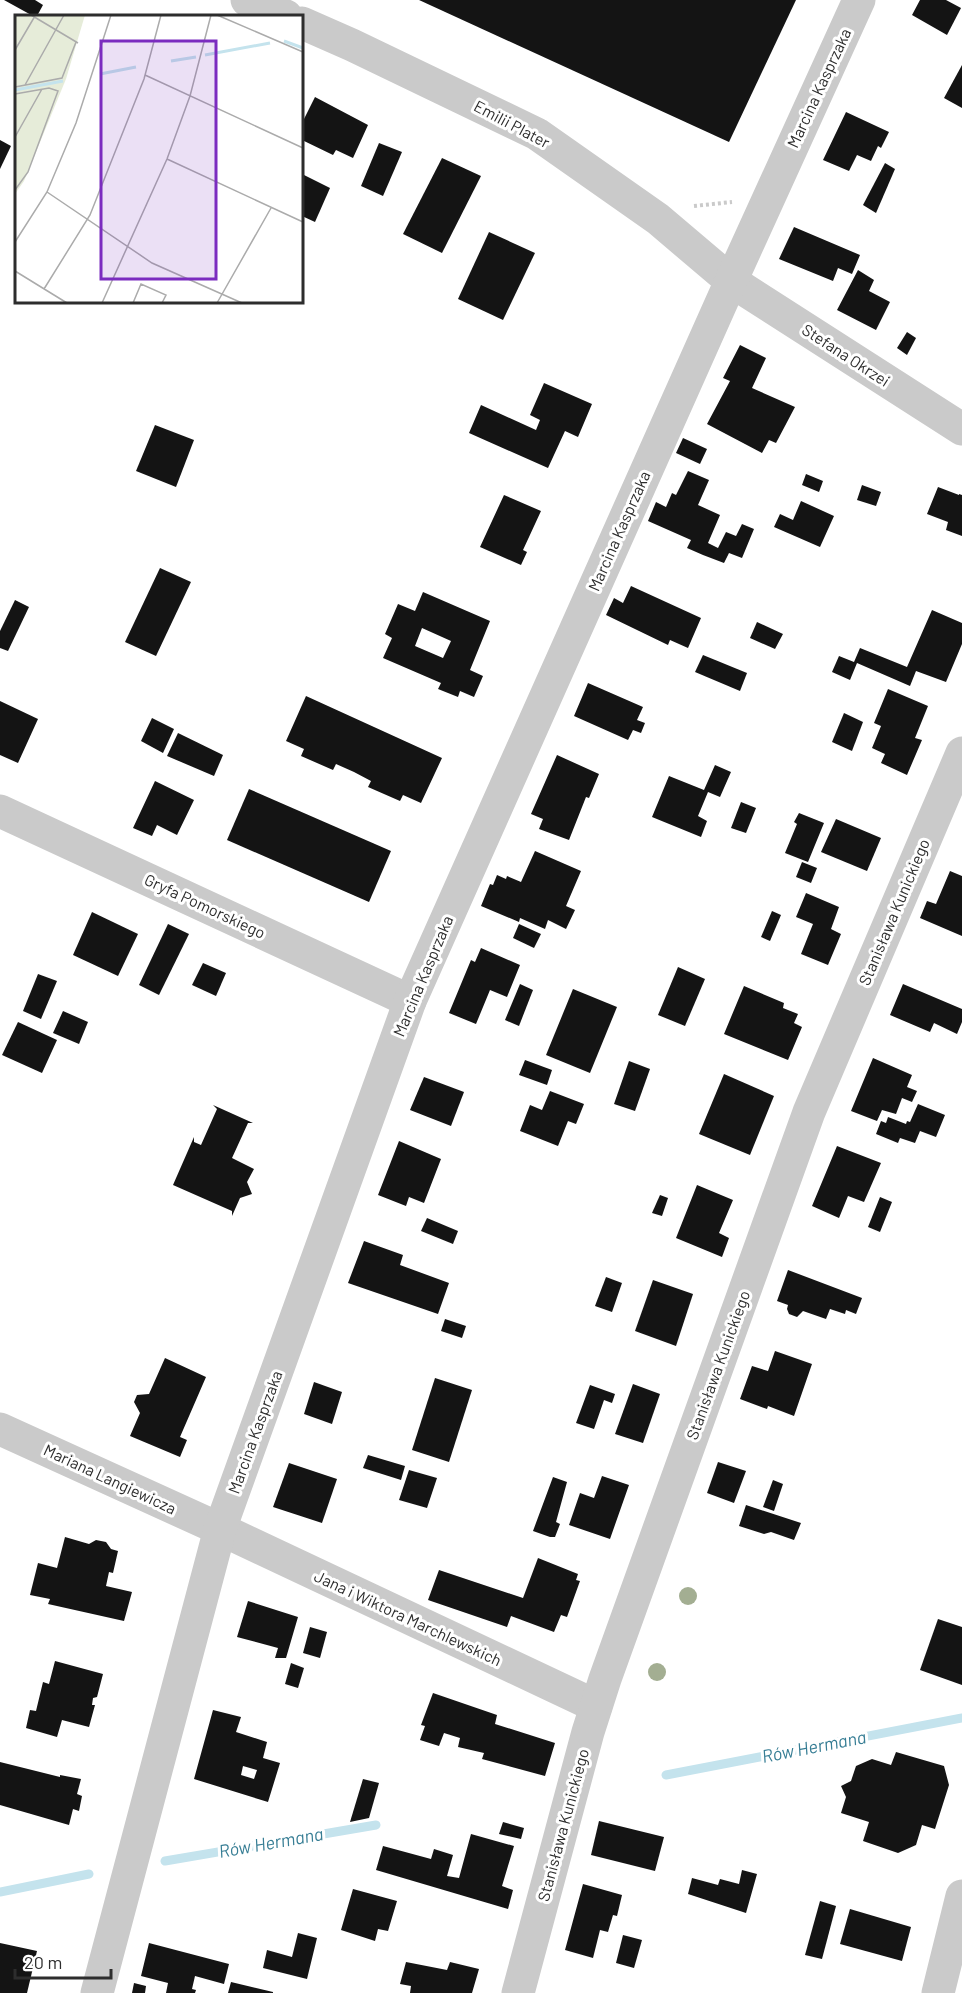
<svg xmlns="http://www.w3.org/2000/svg" width="962" height="1993" viewBox="0 0 962 1993" font-family="Barlow,sans-serif">
  <style>
    .lines { fill: none; stroke-linecap: round; stroke-linejoin: round }
    .stream { stroke: #c4e3ed; stroke-width: 9 }
    .building { fill: #141414; fill-rule: evenodd }
    .path { stroke: #cacaca; stroke-width: 4; stroke-dasharray: 3 3; stroke-linecap: butt }
    .minor { stroke: #cacaca; stroke-width: 33 }
    .tree { fill: #a3ae92 }
    .labels { text-anchor: middle; stroke-width: 6; stroke-linejoin: round; paint-order: stroke }
    .street-label { font-size: 16px; fill: #2d2d2d; stroke: #fff }
    .water-label { font-size: 18px; font-style: italic; fill: #367d94; stroke: #fff }
    .inset-river { fill: none; stroke: #c4e3ed; stroke-width: 3 }
    .inset-road { fill: none; stroke: #ababab; stroke-width: 1.5 }
    .view { fill: #7b2cbf; fill-opacity: 0.15; stroke: #7b2cbf; stroke-width: 3 }
    .inset-edge { fill: none; stroke: #2d2d2d; stroke-width: 3 }
  </style>
  <rect width="100%" height="100%" fill="#fff"/>
  <g class="lines">
    <g class="stream">
      <polyline points="666,1775 962,1718"/>
      <polyline points="165,1861 376,1825"/>
      <polyline points="0,1892 89,1874"/>
    </g>
  </g>
  <g class="building">
    <polygon points="4,0 35,0 43,5 37,16 33,16"/>
    <polygon points="419,0 796,0 729,142"/>
    <polygon points="920,0 946,0 961,8 947,35 912,15"/>
    <polygon points="962,65 962,108 944,98"/>
    <polygon points="315,97 368,125 353,158 336,150 333,155 302,140 302,123"/>
    <polygon points="846,112 889,132 881,148 878,146 871,161 857,155 849,171 823,160"/>
    <polygon points="0,140 11,146 0,169"/>
    <polygon points="379,143 402,152 383,196 361,186"/>
    <polygon points="442,158 481,176 442,253 403,234"/>
    <polygon points="885,163 895,169 876,213 863,205"/>
    <polygon points="302,174 330,188 315,222 302,216"/>
    <polygon points="794,227 860,255 852,274 838,268 833,281 779,259"/>
    <polygon points="489,232 535,253 503,320 458,299"/>
    <polygon points="858,270 874,280 869,291 890,302 876,330 837,310"/>
    <polygon points="907,332 916,338 907,355 897,348"/>
    <polygon points="740,345 766,358 752,388 795,407 776,443 769,440 762,453 707,424 730,381 723,378"/>
    <polygon points="544,383 592,404 578,437 565,431 548,468 469,433 481,405 536,430 540,420 530,415"/>
    <polygon points="155,425 194,440 176,487 136,471"/>
    <polygon points="683,438 707,449 700,464 676,453"/>
    <polygon points="688,471 709,480 698,505 720,515 708,543 718,548 726,532 736,536 742,524 754,529 742,558 729,553 724,563 703,555 687,548 691,540 648,521 656,502 666,507 672,493 676,495"/>
    <polygon points="806,474 823,481 819,492 802,485"/>
    <polygon points="862,485 881,492 876,506 857,500"/>
    <polygon points="938,487 959,495 959,494 962,495 962,536 946,530 948,522 927,514"/>
    <polygon points="504,495 541,511 523,550 527,552 521,565 480,547"/>
    <polygon points="801,501 834,516 820,547 774,527 780,514 793,520"/>
    <polygon points="160,568 191,582 156,656 125,642"/>
    <polygon points="631,586 701,618 688,648 670,640 668,645 606,615 614,598 623,603"/>
    <path d="M423,592L490,621L470,670L483,676L474,697L460,691L458,697L438,689L441,683L383,658L392,638L385,634L398,604L415,611ZM422,628L451,641L443,658L415,646Z"/>
    <polygon points="15,600 29,607 8,651 0,648 0,631"/>
    <polygon points="932,610 962,623 962,644 946,682 916,671 910,686 857,663 850,680 832,672 839,656 854,662 860,648 907,667"/>
    <polygon points="757,622 783,634 775,649 750,638"/>
    <polygon points="703,655 747,673 740,691 695,672"/>
    <polygon points="588,683 643,707 637,720 645,723 641,733 633,730 628,740 574,716"/>
    <polygon points="888,689 928,706 915,738 922,740 907,775 881,763 885,754 872,748 881,726 874,723"/>
    <polygon points="306,696 442,758 421,803 403,795 400,801 368,787 371,781 354,772 336,764 333,770 301,756 304,749 286,741"/>
    <polygon points="0,701 38,719 18,763 0,755"/>
    <polygon points="844,713 863,722 852,751 832,742"/>
    <polygon points="152,718 174,729 163,753 141,741"/>
    <polygon points="178,733 223,755 214,776 167,756"/>
    <polygon points="557,755 599,774 589,798 586,797 569,840 539,829 543,819 531,814"/>
    <polygon points="715,765 731,772 720,797 708,792 698,816 707,821 701,837 652,817 669,776 704,790"/>
    <polygon points="155,781 194,800 177,835 157,825 152,836 133,828"/>
    <polygon points="249,789 391,851 369,902 227,840"/>
    <polygon points="741,802 756,808 746,833 731,828"/>
    <polygon points="799,813 824,823 808,862 785,853 797,824 794,822"/>
    <polygon points="836,819 881,838 867,871 821,852"/>
    <polygon points="535,851 581,871 566,906 575,910 566,929 548,920 545,929 520,918 519,922 481,906 490,884 493,885 497,875 506,879 507,876 521,882"/>
    <polygon points="802,862 817,868 811,883 796,877"/>
    <polygon points="950,871 962,876 962,936 920,918 927,901 936,904"/>
    <polygon points="806,893 839,907 831,929 841,934 828,965 801,954 813,924 796,917"/>
    <polygon points="772,911 781,915 770,941 761,937"/>
    <polygon points="92,912 138,934 118,976 73,955"/>
    <polygon points="168,924 189,934 159,995 139,985"/>
    <polygon points="519,924 541,934 534,948 513,938"/>
    <polygon points="481,948 520,965 507,997 490,990 476,1024 449,1013 471,960 475,962"/>
    <polygon points="203,963 226,973 216,996 192,985"/>
    <polygon points="678,967 705,979 685,1026 658,1015"/>
    <polygon points="38,974 57,981 41,1019 23,1011"/>
    <polygon points="520,984 533,990 519,1026 505,1020"/>
    <polygon points="903,984 962,1009 962,1022 957,1034 934,1023 930,1032 890,1015"/>
    <polygon points="744,986 784,1003 783,1008 798,1014 794,1023 802,1027 788,1060 724,1034"/>
    <polygon points="573,989 617,1007 590,1073 546,1055"/>
    <polygon points="63,1011 88,1022 79,1044 53,1033"/>
    <polygon points="18,1022 57,1040 42,1073 2,1055"/>
    <polygon points="873,1058 912,1075 907,1087 917,1091 912,1102 902,1098 896,1114 882,1110 877,1121 851,1111"/>
    <polygon points="525,1060 552,1070 547,1085 519,1075"/>
    <polygon points="629,1061 650,1069 635,1111 614,1104"/>
    <polygon points="724,1074 774,1096 750,1155 699,1134"/>
    <polygon points="424,1077 464,1092 451,1126 410,1110"/>
    <polygon points="550,1091 584,1104 576,1124 568,1121 558,1146 520,1131 530,1105 542,1110"/>
    <polygon points="918,1104 945,1115 936,1137 920,1131 915,1143 900,1138 898,1143 876,1134 881,1121 886,1123 888,1117 906,1124 907,1121 910,1122"/>
    <polygon points="213,1105 253,1123 248,1123 232,1158 254,1169 247,1182 252,1194 240,1198 232,1216 232,1211 173,1185 194,1137 194,1142 201,1145 217,1109"/>
    <polygon points="399,1141 441,1159 424,1203 409,1197 406,1206 378,1195"/>
    <polygon points="837,1146 881,1163 864,1202 848,1196 839,1218 812,1206"/>
    <polygon points="697,1185 733,1200 719,1233 729,1238 722,1257 676,1238"/>
    <polygon points="660,1195 668,1198 662,1216 652,1213"/>
    <polygon points="880,1197 892,1202 880,1232 868,1227"/>
    <polygon points="427,1218 458,1231 453,1244 421,1231"/>
    <polygon points="364,1241 403,1255 400,1265 449,1283 438,1314 348,1283"/>
    <polygon points="788,1270 862,1298 856,1314 846,1310 845,1314 830,1309 826,1319 803,1311 797,1317 789,1314 787,1309 788,1305 777,1301"/>
    <polygon points="606,1277 622,1283 612,1312 595,1306"/>
    <polygon points="653,1280 693,1294 676,1346 635,1331"/>
    <polygon points="445,1319 466,1326 462,1338 441,1331"/>
    <polygon points="775,1351 812,1364 794,1416 768,1406 767,1409 740,1399 752,1366 768,1371"/>
    <polygon points="165,1358 206,1377 180,1437 187,1440 180,1457 130,1436 140,1413 134,1402 137,1395 149,1394"/>
    <polygon points="435,1378 472,1390 449,1462 412,1450"/>
    <polygon points="314,1382 342,1392 332,1424 304,1414"/>
    <polygon points="633,1384 660,1394 643,1443 615,1434"/>
    <polygon points="590,1385 615,1394 612,1403 604,1400 594,1429 576,1423"/>
    <polygon points="368,1455 405,1466 401,1480 363,1468"/>
    <polygon points="718,1462 746,1471 734,1503 707,1493"/>
    <polygon points="289,1463 337,1479 322,1523 273,1507"/>
    <polygon points="409,1470 437,1478 427,1508 399,1500"/>
    <polygon points="602,1476 629,1485 610,1539 569,1525 580,1493 594,1498"/>
    <polygon points="553,1477 567,1482 556,1522 560,1524 555,1537 550,1537 533,1531"/>
    <polygon points="773,1480 783,1484 774,1511 763,1507"/>
    <polygon points="746,1505 801,1523 794,1540 771,1532 764,1534 739,1526"/>
    <polygon points="65,1537 89,1544 96,1540 106,1542 111,1549 118,1551 113,1573 109,1572 106,1586 132,1592 124,1621 48,1604 50,1599 30,1595 38,1563 57,1568"/>
    <polygon points="538,1558 578,1574 576,1580 580,1581 567,1617 561,1615 554,1632 511,1616 507,1627 428,1600 439,1570 523,1598"/>
    <polygon points="248,1601 298,1617 286,1658 275,1658 278,1648 237,1637"/>
    <polygon points="938,1619 962,1627 962,1685 920,1670"/>
    <polygon points="310,1627 327,1632 320,1658 303,1653"/>
    <polygon points="55,1661 103,1674 97,1697 93,1698 92,1705 95,1705 89,1727 62,1720 57,1737 26,1728 30,1710 36,1711 43,1682 49,1684"/>
    <polygon points="291,1663 304,1668 298,1688 285,1684"/>
    <polygon points="433,1693 497,1715 495,1724 555,1743 545,1776 482,1759 484,1753 458,1747 460,1738 444,1733 439,1746 420,1740 425,1726 421,1725"/>
    <path d="M213,1710L241,1717L236,1732L267,1742L263,1758L280,1763L268,1802L194,1779ZM243,1766L257,1770L254,1779L241,1775Z"/>
    <polygon points="896,1752 944,1766 949,1785 935,1829 922,1825 916,1845 898,1853 863,1841 869,1822 841,1813 846,1797 841,1786 851,1781 856,1766 872,1759 891,1765"/>
    <polygon points="0,1762 60,1777 60,1775 81,1779 77,1794 82,1796 79,1811 73,1809 69,1825 0,1805"/>
    <polygon points="363,1779 379,1783 369,1818 350,1822"/>
    <polygon points="599,1821 664,1837 655,1871 591,1855"/>
    <polygon points="503,1822 524,1828 521,1839 499,1834"/>
    <polygon points="471,1834 514,1846 502,1886 513,1890 508,1909 376,1870 383,1846 431,1859 434,1849 453,1855 447,1876 459,1878"/>
    <polygon points="742,1870 757,1874 746,1913 688,1894 692,1878 718,1885 720,1879 739,1884"/>
    <polygon points="583,1884 622,1895 617,1916 613,1915 608,1932 600,1930 593,1958 565,1950"/>
    <polygon points="353,1889 397,1901 388,1931 378,1929 375,1941 341,1930"/>
    <polygon points="820,1901 836,1906 822,1959 805,1955"/>
    <polygon points="850,1909 911,1927 902,1961 840,1944"/>
    <polygon points="298,1933 317,1938 307,1979 263,1968 267,1950 292,1957"/>
    <polygon points="623,1935 642,1940 634,1968 616,1963"/>
    <polygon points="0,1943 37,1951 27,1993 0,1993"/>
    <polygon points="149,1943 229,1964 224,1984 195,1976 192,1989 196,1990 195,1993 166,1993 168,1983 141,1976"/>
    <polygon points="406,1962 447,1970 450,1962 479,1969 472,1993 410,1993 411,1986 400,1984"/>
    <polygon points="231,1982 273,1992 273,1993 228,1993"/>
    <polygon points="134,1983 146,1986 145,1993 132,1993"/>
  </g>
  <g class="lines">
    <polyline class="path" points="694,206 732,202"/>
    <g class="minor">
      <polyline points="247,0 286,16"/>
      <polyline points="302,23 352,45 537,134 658,219 731,281 962,429"/>
      <polyline points="0,811 410,1001"/>
      <polyline points="0,1429 220,1529 596,1706"/>
      <polyline points="97,1993 220,1529 410,1001 731,281 859,0"/>
      <polyline points="518,1993 588,1732 605,1679 809,1112 962,753"/>
      <polyline points="938,1993 962,1896"/>
    </g>
  </g>
  <g class="tree">
    <circle cx="688" cy="1596" r="9"/>
    <circle cx="657" cy="1672" r="9"/>
  </g>
  <g class="labels">
    <g class="street-label">
      <text transform="translate(819 88) rotate(-65)" y="6">Marcina Kasprzaka</text>
      <text transform="translate(512 124) rotate(28)" y="6">Emilii Plater</text>
      <text transform="translate(846 355) rotate(33)" y="6">Stefana Okrzei</text>
      <text transform="translate(619 531) rotate(-66)" y="6">Marcina Kasprzaka</text>
      <text transform="translate(205 906) rotate(25)" y="6">Gryfa Pomorskiego</text>
      <text transform="translate(894 912) rotate(-67)" y="6">Stanisława Kunickiego</text>
      <text transform="translate(423 976) rotate(-67)" y="6">Marcina Kasprzaka</text>
      <text transform="translate(718 1365) rotate(-70)" y="6">Stanisława Kunickiego</text>
      <text transform="translate(255 1432) rotate(-70)" y="6">Marcina Kasprzaka</text>
      <text transform="translate(110 1479) rotate(25)" y="6">Mariana Langiewicza</text>
      <text transform="translate(408 1618) rotate(25)" y="6">Jana i Wiktora Marchlewskich</text>
      <text transform="translate(563 1825) rotate(-75)" y="6">Stanisława Kunickiego</text>
    </g>
    <g class="water-label">
      <text transform="translate(814 1747) rotate(-11)" y="6">Rów Hermana</text>
      <text transform="translate(271 1843) rotate(-10)" y="6">Rów Hermana</text>
    </g>
  </g>
  <g transform="translate(15 15)">
    <rect width="288" height="288" fill="#fff"/>
    <path d="M0,0H70L51,64L9,166L0,179Z" fill="#e6ecd9"/>
    <path class="inset-river" d="M269,26L288,33M190,40L255,28M156,46L181,42M85,59L121,52M0,75L48,66"/>
    <path class="inset-road" d="M16,0L63,28M202,0L288,37M0,35L20,1M130,60L288,133M10,70L49,0M0,72L47,63L61,27M0,79L34,73L43,76L13,157L0,175M0,122L27,74M152,144L288,207M32,177L137,248L227,288M0,227L32,177L61,108L96,0M0,256L52,288M29,274L75,200L129,64L146,0M87,288L152,144L175,81L196,0M118,288L126,269L151,280L147,288M202,288L256,193"/>
    <path class="view" d="M86,26H201V264H86Z"/>
    <rect width="288" height="288" class="inset-edge"/>
  </g>
  <path d="M15 1969v9h96v-9" fill="none" stroke="#2d2d2d" stroke-width="3"/>
  <text x="24" y="1969" font-size="18" fill="#2d2d2d" stroke="#ffffff" stroke-width="4.5" paint-order="stroke">20 m</text>
</svg>
